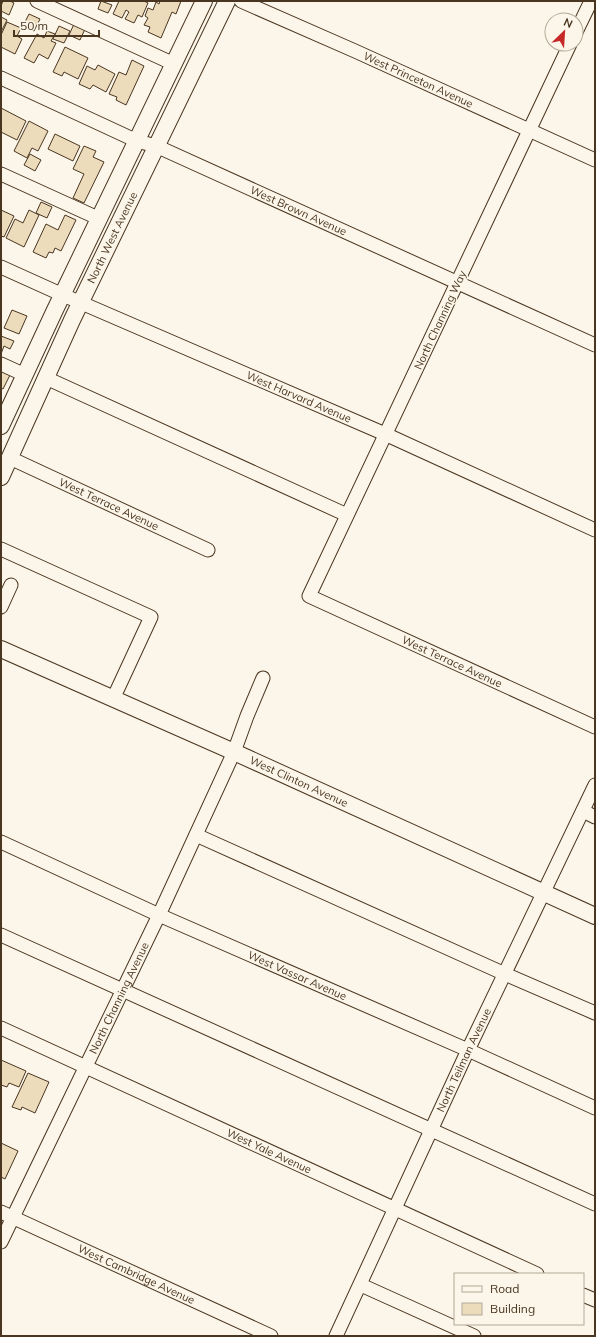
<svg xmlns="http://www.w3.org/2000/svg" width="596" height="1337" viewBox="0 0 596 1337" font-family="Mulish,sans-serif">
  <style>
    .building { fill: #ecdcbc; stroke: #4a3520 }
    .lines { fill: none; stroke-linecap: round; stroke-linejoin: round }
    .minor-casing { stroke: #4a3520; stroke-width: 15 }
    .major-casing { stroke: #4a3520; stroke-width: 18 }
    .minor { stroke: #fbf6e9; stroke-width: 13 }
    .major { stroke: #fbf6e9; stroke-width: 16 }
    .labels { text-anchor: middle; stroke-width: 3; stroke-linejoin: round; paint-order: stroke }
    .street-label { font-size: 11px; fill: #4a3520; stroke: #fbf6e9 }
  </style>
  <rect width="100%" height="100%" fill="#fbf6e9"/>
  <g class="building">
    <polygon points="3,1 10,1 14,3 9,15 1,11 1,6"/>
    <polygon points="101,1 112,5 108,13 98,9"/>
    <polygon points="119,1 144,1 148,3 142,17 138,15 134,23 125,19 129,12 126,10 122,18 113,14"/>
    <polygon points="160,1 181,1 176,14 172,12 161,38 148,32 150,27 144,25 148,18 145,16 148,8 153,10 156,2 159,4"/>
    <polygon points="29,14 40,19 34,31 23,26"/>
    <polygon points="1,17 7,20 1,32"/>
    <polygon points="7,22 21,28 17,36 22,39 15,54 1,47 1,35"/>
    <polygon points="74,24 85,29 80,40 69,35"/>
    <polygon points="59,26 70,31 64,43 53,39"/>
    <polygon points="47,31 55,34 51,41 56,43 48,59 39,54 34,63 24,58 37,34 44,38"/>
    <polygon points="65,47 88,58 78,79 64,72 62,76 53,72"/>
    <polygon points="132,60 144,66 126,105 116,100 117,97 109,94 119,72 126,75"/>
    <polygon points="98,65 115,74 106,92 93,85 90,89 79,84 87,66 95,70"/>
    <polygon points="1,108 26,121 17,140 1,132"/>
    <polygon points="29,121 48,131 38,151 32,148 27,158 14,151"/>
    <polygon points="55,134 80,146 73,161 48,149"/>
    <polygon points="84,146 96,151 93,157 104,162 84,203 73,198 84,174 73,169"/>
    <polygon points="30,154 41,160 35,171 24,165"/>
    <polygon points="41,202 52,207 47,218 36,213"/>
    <polygon points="1,210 14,216 4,237 1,236"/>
    <polygon points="29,210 39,215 24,247 6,238 15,219 23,223"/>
    <polygon points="65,215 76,220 61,251 55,248 53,253 49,252 46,258 33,252 46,224 58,230"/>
    <polygon points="12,310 27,316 19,334 4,328"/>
    <polygon points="1,336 14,341 10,349 4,346 1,354"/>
    <polygon points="1,368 11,373 3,389 1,388"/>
    <polygon points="1,1060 26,1071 19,1087 9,1083 7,1087 1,1085"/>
    <polygon points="28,1073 49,1082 35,1113 22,1107 21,1110 12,1107"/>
    <polygon points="1,1143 18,1151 5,1179 1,1177"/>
  </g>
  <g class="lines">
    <g class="minor-casing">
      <g id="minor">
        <polyline points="37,1 174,64"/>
        <path id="s1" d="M241,1L355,51L595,160"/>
        <polyline points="576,32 591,1"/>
        <path id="s2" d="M570,44L309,596L595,727"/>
        <path id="s3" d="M1,78L137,141L156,146L595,345"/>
        <polyline points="1,174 100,219"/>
        <path id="s4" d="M1,267L63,295L385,434L595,530"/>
        <polyline points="1,364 25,375"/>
        <polyline points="46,378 347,515"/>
        <path id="s5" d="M10,458L208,550"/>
        <polyline points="1,549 151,617 113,699"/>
        <polyline points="1,607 11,585"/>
        <polyline points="583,811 595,817"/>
        <polyline points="196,835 505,974 595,1013"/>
        <path id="s6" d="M1,842L159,915L468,1050L595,1108"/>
        <polyline points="1,935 595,1204"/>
        <path id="s7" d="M1,1028L537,1274"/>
        <path id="s8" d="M1,1212L271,1336"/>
        <path id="s9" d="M1,1242L159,915L234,752L247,716L263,678"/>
        <polyline points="361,1285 474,1336"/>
        <polyline points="583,1295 595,1300"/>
        <path id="s10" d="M336,1336L468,1050L595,785"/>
      </g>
    </g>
    <g class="major-casing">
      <g id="major">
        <polyline points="1,426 54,312 204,1"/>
        <path id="s11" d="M1,477L72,320L227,1"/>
        <path id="s12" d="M1,649L234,752L595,916"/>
      </g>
    </g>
    <use href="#minor" class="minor"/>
    <use href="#major" class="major"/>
  </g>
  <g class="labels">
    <g class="street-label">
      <text dy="4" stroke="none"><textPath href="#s1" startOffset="194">West Princeton Avenue</textPath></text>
      <text dy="4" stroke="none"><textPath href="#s3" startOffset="326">West Brown Avenue</textPath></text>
      <text dy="4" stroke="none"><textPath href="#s11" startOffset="264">North West Avenue</textPath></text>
      <text transform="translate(440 320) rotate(-65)" y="4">North Channing Way</text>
      <text dy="4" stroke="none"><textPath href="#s4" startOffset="325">West Harvard Avenue</textPath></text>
      <text dy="4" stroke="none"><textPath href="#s5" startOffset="109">West Terrace Avenue</textPath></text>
      <text dy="4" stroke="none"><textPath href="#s2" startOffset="768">West Terrace Avenue</textPath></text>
      <text dy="4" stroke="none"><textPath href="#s12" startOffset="326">West Clinton Avenue</textPath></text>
      <text dy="4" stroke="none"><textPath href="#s6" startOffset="325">West Vassar Avenue</textPath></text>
      <text dy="4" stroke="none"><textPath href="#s9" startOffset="271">North Channing Avenue</textPath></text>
      <text dy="4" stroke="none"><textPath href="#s10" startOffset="304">North Teilman Avenue</textPath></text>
      <text dy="4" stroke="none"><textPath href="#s7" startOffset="295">West Yale Avenue</textPath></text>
      <text dy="4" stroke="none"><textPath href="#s8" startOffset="149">West Cambridge Avenue</textPath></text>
    </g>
  </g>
  <rect width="596" height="1337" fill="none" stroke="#4a3520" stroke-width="4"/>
  <rect x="454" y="1273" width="130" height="52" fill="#fbf6e9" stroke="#b4a999"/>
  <rect x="462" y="1286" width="20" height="6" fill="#fbf6e9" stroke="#b4a999"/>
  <text x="490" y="1293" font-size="12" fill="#4a3520">Road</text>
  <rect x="462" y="1303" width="20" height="12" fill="#ecdcbc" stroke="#b4a999"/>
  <text x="490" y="1313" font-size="12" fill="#4a3520">Building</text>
  <g transform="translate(564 32) rotate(25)"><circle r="19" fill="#fbf6e9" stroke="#b4a999"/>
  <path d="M0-3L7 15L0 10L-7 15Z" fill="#c62828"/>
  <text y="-6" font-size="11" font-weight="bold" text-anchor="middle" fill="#4a3520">N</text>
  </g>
  <path d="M14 30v6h85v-6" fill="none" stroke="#4a3520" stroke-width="2"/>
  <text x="20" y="30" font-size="12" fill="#4a3520" stroke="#fbf6e9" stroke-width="3" paint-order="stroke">50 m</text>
</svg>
